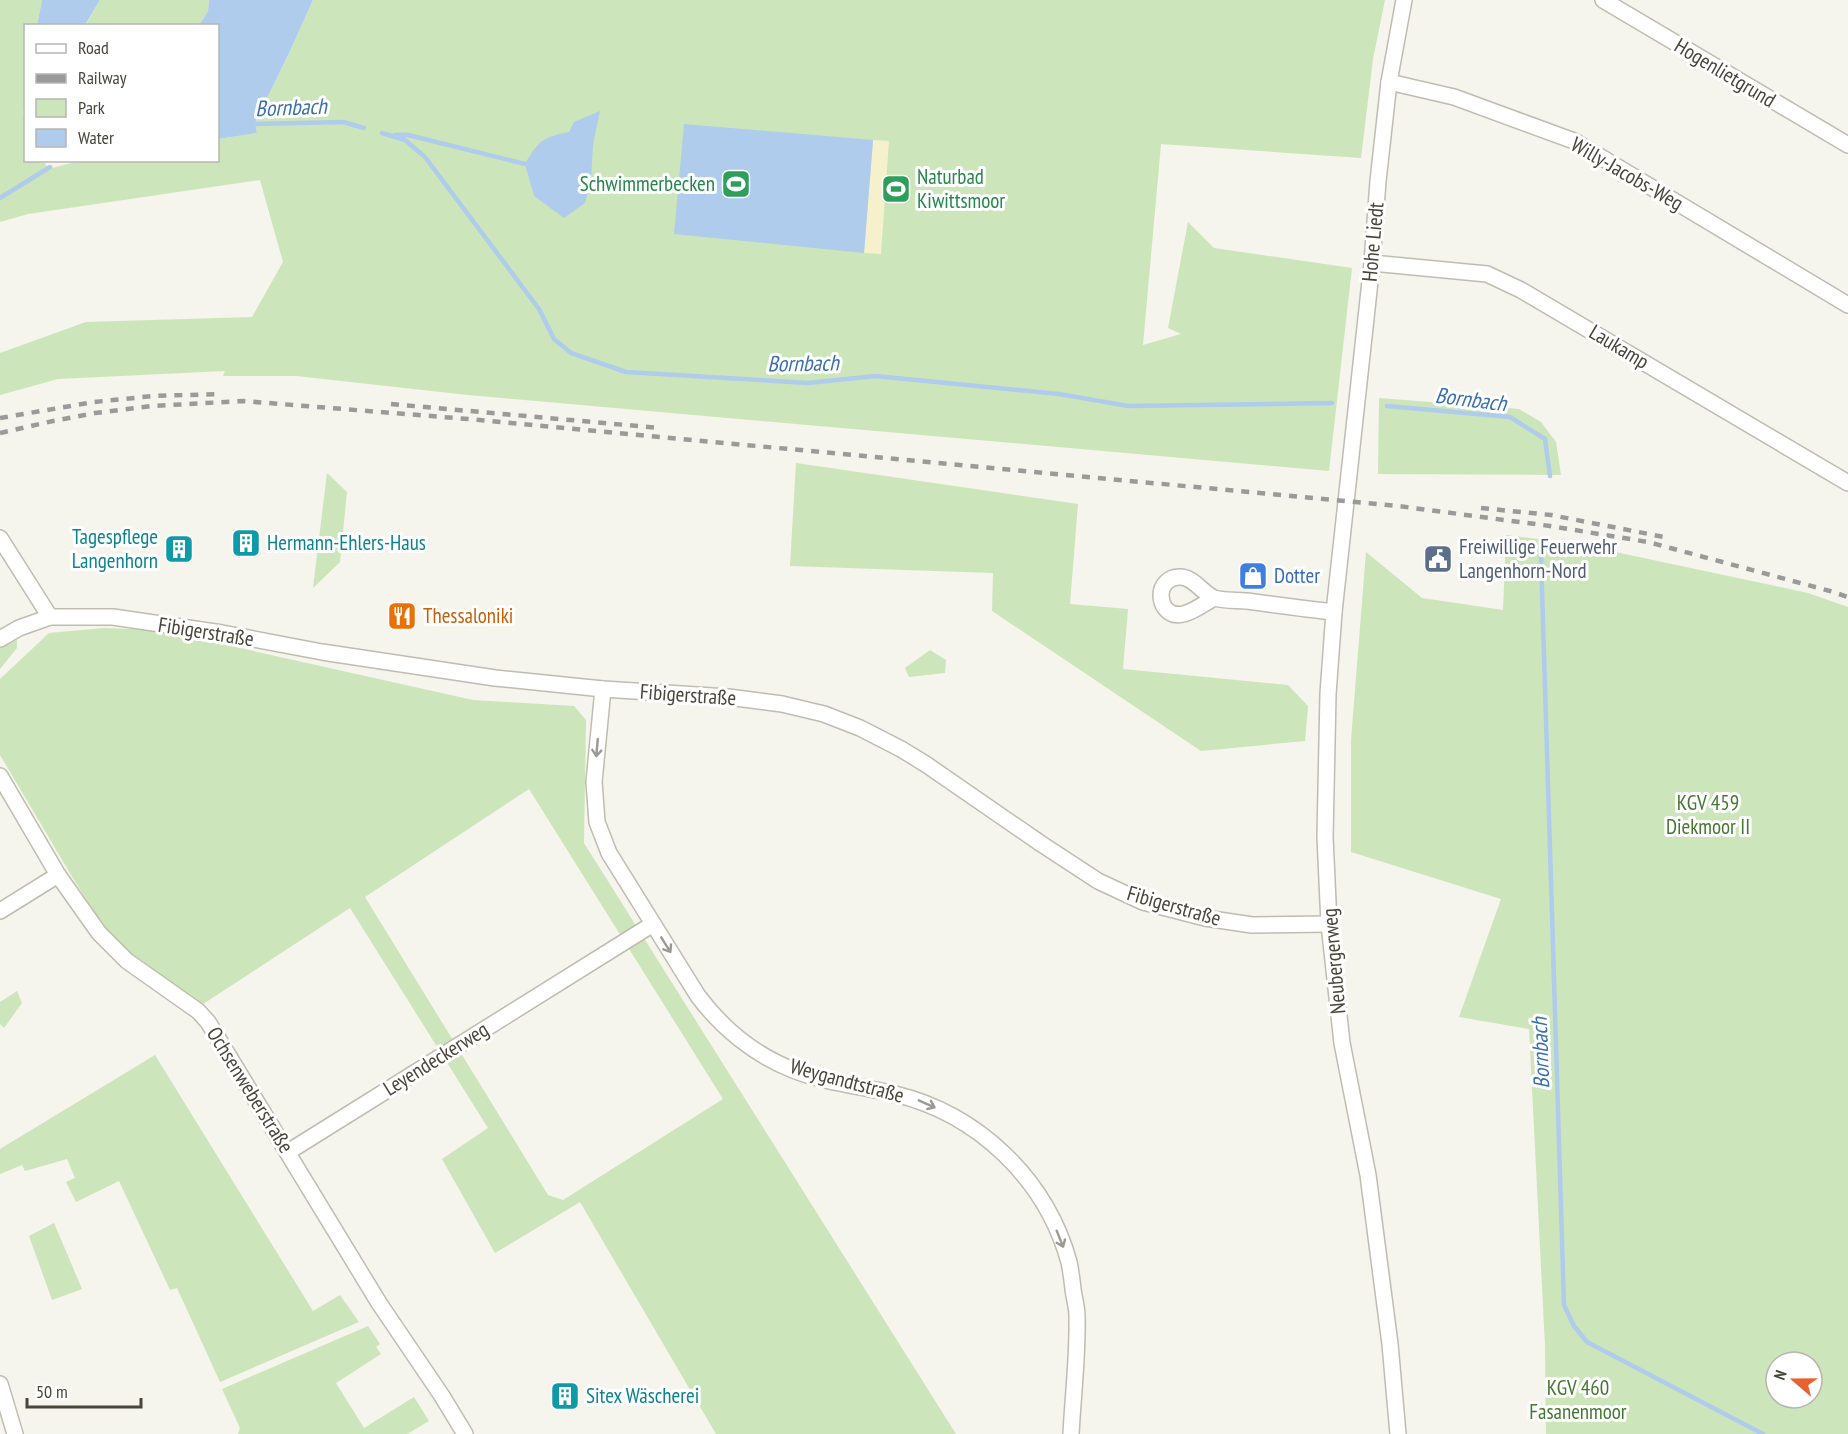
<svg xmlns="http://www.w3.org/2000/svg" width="1848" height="1434" viewBox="0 0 1848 1434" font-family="'PT Sans Narrow',sans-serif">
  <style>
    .green { fill: #cde5ba; fill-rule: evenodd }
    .sand { fill: #f5f1cd }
    .water { fill: #afccec }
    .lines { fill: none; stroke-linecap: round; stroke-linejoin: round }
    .stream { stroke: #afccec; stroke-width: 4.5 }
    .minor-casing { stroke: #c0bcb0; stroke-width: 18 }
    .minor { stroke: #fff; stroke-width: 15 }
    .rail { stroke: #9a9a9a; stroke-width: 4.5; stroke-dasharray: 8 8; stroke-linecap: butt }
    .oneway { stroke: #9b9993 }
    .labels { text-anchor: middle; stroke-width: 6; stroke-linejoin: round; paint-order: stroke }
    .street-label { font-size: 21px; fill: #49453b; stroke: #fff }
    .leisure-label { font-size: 21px; fill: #27864d; stroke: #fff; text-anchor: start }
    .culture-label { font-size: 21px; fill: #0d838f; stroke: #fff; text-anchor: start }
    .service-label { font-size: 21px; fill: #4e5e75; stroke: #fff; text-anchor: start }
    .shop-label { font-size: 21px; fill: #366cbe; stroke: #fff; text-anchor: start }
    .food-label { font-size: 21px; fill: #c56008; stroke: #fff; text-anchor: start }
    .park-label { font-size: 21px; fill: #447831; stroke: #fff }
    .water-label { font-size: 22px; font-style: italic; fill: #3b70ae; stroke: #fff }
  </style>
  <rect width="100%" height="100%" fill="#f5f4ed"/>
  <g class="green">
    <polygon points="0,0 42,0 37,25 26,26 26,85 23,114 25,120 26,160 44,161 48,169 79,161 218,160 218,139 257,133 255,123 290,51 313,0 1385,0 1373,59 1361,158 1161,144 1143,345 1181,334 1168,328 1188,222 1214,248 1352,268 1329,471 468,395 296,376 223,376 225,371 58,379 0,395 0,353 86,322 252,317 283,262 260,180 28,214 0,222"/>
    <polygon points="100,0 209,0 208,11 199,25 85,26"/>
    <polygon points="1379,398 1519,409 1541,422 1556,442 1561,475 1378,474"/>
    <polygon points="796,463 1078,504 1070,604 1128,609 1123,669 1288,685 1308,706 1305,741 1201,751 992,611 993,573 790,566"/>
    <polygon points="327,473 347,492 340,562 313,588"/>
    <path d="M1506,535L1573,543L1808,593L1848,607V1434H1546L1545,1346L1529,1029L1459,1017L1501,899L1351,852V740L1366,552L1422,598L1503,610ZM1776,1362H1812V1398H1776Z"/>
    <path d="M104,628L159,630L473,700L574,706L586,720L584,843L956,1434H716L580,1202L495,1253L442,1159L488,1128L350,908L203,1004L114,943L74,880L0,755V679L49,633ZM529,789L723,1099L563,1200L548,1195L365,897Z"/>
    <polygon points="17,640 17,648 0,669 0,648"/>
    <polygon points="930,650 946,660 945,673 909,677 905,668"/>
    <polygon points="17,991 22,1003 4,1028 0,1024 0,1002"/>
    <polygon points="155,1055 313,1311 340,1295 359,1322 220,1382 177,1288 170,1290 119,1181 76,1202 66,1182 75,1178 67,1159 25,1171 22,1165 0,1174 0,1149"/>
    <polygon points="54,1223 82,1289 52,1300 29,1236"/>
    <polygon points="368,1326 380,1344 376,1347 381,1354 336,1383 364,1428 414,1397 429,1421 407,1434 238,1434 240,1428 222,1389"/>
  </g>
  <polygon class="sand" points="873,140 889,141 881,254 864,253"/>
  <g class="water">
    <polygon points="42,0 100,0 85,25 37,25"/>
    <polygon points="209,0 313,0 290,51 255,123 257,133 218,139 218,26 199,25 208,11"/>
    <path d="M600,111L593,144L591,181L585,203L564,218L534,196L525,164C538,141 543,137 569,132L574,122Z"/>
    <polygon points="684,124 873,140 864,253 674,234"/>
  </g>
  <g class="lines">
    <g class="stream">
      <polyline points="250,124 343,122 364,128"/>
      <polyline points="382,133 405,140 425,157 539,309 554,339 571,353 626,372 808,383 875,376 1059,394 1128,406 1332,403"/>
      <polyline points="395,135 408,135 525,164"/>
      <polyline points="0,198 50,167"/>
      <polyline points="1387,406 1510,417 1545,439 1550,476"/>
      <polyline points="1541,557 1564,1305 1574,1326 1587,1342 1763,1434"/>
    </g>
    <g class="minor-casing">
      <g id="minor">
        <polyline points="1603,0 1848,145"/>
        <polyline points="1389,82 1454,97 1574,141 1848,305"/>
        <polyline points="1372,263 1487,274 1521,290 1848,483"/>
        <polyline points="0,538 50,617"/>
        <path d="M1214,598C1201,605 1178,625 1165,608C1162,604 1161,599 1161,595C1161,585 1169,577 1179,577C1193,576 1202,593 1214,598C1224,601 1237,600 1247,601C1276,605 1305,609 1334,612"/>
        <polyline points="0,639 19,628 50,617 113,617 222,633 322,652 495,678 603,689 728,697 782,704 824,714 860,728 901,749 927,765 1040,843 1098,881 1143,902 1205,918 1252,925 1329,924"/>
        <path d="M603,689L594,782L597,822L609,853L698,996C722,1028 755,1055 793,1070C825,1083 861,1086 895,1094C978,1114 1046,1179 1069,1262C1071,1271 1072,1280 1073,1289C1074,1298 1077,1307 1077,1316C1078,1355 1073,1395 1071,1434"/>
        <polyline points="0,776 58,875 99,933 127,961 198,1011 208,1022 379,1303 442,1396 465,1434"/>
        <polyline points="0,911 58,875"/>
        <polyline points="288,1152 653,924"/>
        <polyline points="0,1384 15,1434"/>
        <polyline points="1398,1434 1390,1344 1368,1175 1342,1043 1329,924 1325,837 1328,694 1334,612 1372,263 1378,181 1389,82 1404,0"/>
      </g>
    </g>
    <use href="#minor" class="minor"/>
    <g class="rail">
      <polyline points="391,404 660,428"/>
      <polyline points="0,418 94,402 153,396 220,394"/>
      <polyline points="0,433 53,421 95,413 152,406 243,401 468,419 1398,506 1550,526 1648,542 1830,591 1848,597"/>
      <polyline points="1481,508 1551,515 1664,537"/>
    </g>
  </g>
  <defs><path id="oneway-shaft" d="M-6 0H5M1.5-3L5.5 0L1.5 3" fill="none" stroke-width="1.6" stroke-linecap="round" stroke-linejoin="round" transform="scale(1.5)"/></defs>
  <g class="oneway">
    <use href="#oneway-shaft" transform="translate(597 748) rotate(95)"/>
    <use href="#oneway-shaft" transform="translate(666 945) rotate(58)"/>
    <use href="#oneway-shaft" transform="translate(927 1104) rotate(24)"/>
    <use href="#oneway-shaft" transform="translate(1060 1239) rotate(68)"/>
  </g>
  <defs>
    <g id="stadium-square" transform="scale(1.5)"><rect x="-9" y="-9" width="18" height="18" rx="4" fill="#2e9e5b" stroke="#fff"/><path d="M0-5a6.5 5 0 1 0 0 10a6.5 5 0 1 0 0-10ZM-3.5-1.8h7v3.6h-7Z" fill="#fff"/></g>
    <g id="building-square" transform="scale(1.5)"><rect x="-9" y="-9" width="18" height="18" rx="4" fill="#0f9aa8" stroke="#fff"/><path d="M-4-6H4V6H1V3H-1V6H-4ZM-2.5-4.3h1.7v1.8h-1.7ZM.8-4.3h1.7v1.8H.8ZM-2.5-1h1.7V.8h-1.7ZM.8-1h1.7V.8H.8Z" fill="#fff"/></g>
    <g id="civic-square" transform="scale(1.5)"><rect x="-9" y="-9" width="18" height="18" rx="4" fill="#5c6f8a" stroke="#fff"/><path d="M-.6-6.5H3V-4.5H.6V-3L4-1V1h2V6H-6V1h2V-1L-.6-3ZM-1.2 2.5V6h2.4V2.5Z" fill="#fff"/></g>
    <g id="shop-square" transform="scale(1.5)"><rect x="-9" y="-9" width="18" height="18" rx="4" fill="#3f7fe0" stroke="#fff"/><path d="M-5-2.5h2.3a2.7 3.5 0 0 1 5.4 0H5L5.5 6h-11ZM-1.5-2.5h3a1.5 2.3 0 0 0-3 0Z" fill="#fff"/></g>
    <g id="restaurant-square" transform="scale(1.5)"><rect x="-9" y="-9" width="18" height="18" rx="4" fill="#e8710a" stroke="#fff"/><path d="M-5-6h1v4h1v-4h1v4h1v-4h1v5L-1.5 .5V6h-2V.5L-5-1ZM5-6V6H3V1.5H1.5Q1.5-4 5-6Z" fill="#fff"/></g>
  </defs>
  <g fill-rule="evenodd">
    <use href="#stadium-square" x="736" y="184"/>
    <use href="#stadium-square" x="896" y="189"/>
    <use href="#building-square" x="246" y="543"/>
    <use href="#building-square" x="179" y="549"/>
    <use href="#civic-square" x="1438" y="559"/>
    <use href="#shop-square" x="1253" y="576"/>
    <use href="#restaurant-square" x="402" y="616"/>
    <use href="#building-square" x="565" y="1396"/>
  </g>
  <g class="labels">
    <g class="street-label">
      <text transform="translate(1725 73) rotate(31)" y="7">Hogenlietgrund</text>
      <text transform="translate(1627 174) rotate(30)" y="7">Willy-Jacobs-Weg</text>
      <text transform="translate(1373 242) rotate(-85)" y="7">Hohe Liedt</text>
      <text transform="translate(1619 347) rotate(31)" y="7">Laukamp</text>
      <text transform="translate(206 632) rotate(9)" y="7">Fibigerstraße</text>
      <text transform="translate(688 695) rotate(4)" y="7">Fibigerstraße</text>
      <text transform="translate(1174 906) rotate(16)" y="7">Fibigerstraße</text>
      <text transform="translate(1334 961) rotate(-95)" y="7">Neubergerweg</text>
      <text transform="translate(436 1059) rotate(-32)" y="7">Leyendeckerweg</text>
      <text transform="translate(847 1081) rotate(15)" y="7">Weygandtstraße</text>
      <text transform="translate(250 1090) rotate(58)" y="7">Ochsenweberstraße</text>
    </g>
    <g class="leisure-label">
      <text x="917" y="184">Naturbad<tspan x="917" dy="24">Kiwittsmoor</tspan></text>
      <text x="715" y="191" text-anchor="end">Schwimmerbecken</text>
    </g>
    <g class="culture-label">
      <text x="158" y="544" text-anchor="end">Tagespflege<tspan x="158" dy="24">Langenhorn</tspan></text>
      <text x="267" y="550">Hermann-Ehlers-Haus</text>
      <text x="586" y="1403">Sitex Wäscherei</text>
    </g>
    <g class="service-label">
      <text x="1459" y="554">Freiwillige Feuerwehr<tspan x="1459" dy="24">Langenhorn-Nord</tspan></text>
    </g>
    <g class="shop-label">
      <text x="1274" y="583">Dotter</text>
    </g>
    <g class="food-label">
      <text x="423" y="623">Thessaloniki</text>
    </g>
    <g class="park-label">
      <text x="1708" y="810">KGV 459<tspan x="1708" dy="24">Diekmoor II</tspan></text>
      <text x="1578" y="1395">KGV 460<tspan x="1578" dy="24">Fasanenmoor</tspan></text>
    </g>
    <g class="water-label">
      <text transform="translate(291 107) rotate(-2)" y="8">Bornbach</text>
      <text transform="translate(803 363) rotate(-1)" y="8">Bornbach</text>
      <text transform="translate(1471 399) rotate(7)" y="8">Bornbach</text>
      <text transform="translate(1540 1053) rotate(-92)" y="8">Bornbach</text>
    </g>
  </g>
  <rect x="24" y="24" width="195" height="138" fill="#ffffff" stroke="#b6b5b1" stroke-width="1.5"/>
  <rect x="36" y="44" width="30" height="9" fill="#ffffff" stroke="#b6b5b1" stroke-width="1.5"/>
  <text x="78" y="54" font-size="18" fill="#49453b">Road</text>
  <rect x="36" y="74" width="30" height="9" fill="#9a9a9a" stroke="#b6b5b1" stroke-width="1.5"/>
  <text x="78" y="84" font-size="18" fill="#49453b">Railway</text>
  <rect x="36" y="99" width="30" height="18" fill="#cde5ba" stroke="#b6b5b1" stroke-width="1.5"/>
  <text x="78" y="114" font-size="18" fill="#49453b">Park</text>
  <rect x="36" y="129" width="30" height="18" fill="#afccec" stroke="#b6b5b1" stroke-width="1.5"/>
  <text x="78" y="144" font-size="18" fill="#49453b">Water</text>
  <g transform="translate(1794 1380) rotate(290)"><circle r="28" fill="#ffffff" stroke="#b6b5b1" stroke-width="1.5"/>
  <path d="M0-4.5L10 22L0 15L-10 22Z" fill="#e86130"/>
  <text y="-9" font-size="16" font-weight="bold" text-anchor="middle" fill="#49453b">N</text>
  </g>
  <path d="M27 1398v9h114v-9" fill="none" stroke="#49453b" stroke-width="3"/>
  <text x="36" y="1398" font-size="18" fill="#49453b" stroke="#ffffff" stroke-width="4.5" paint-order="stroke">50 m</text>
</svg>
